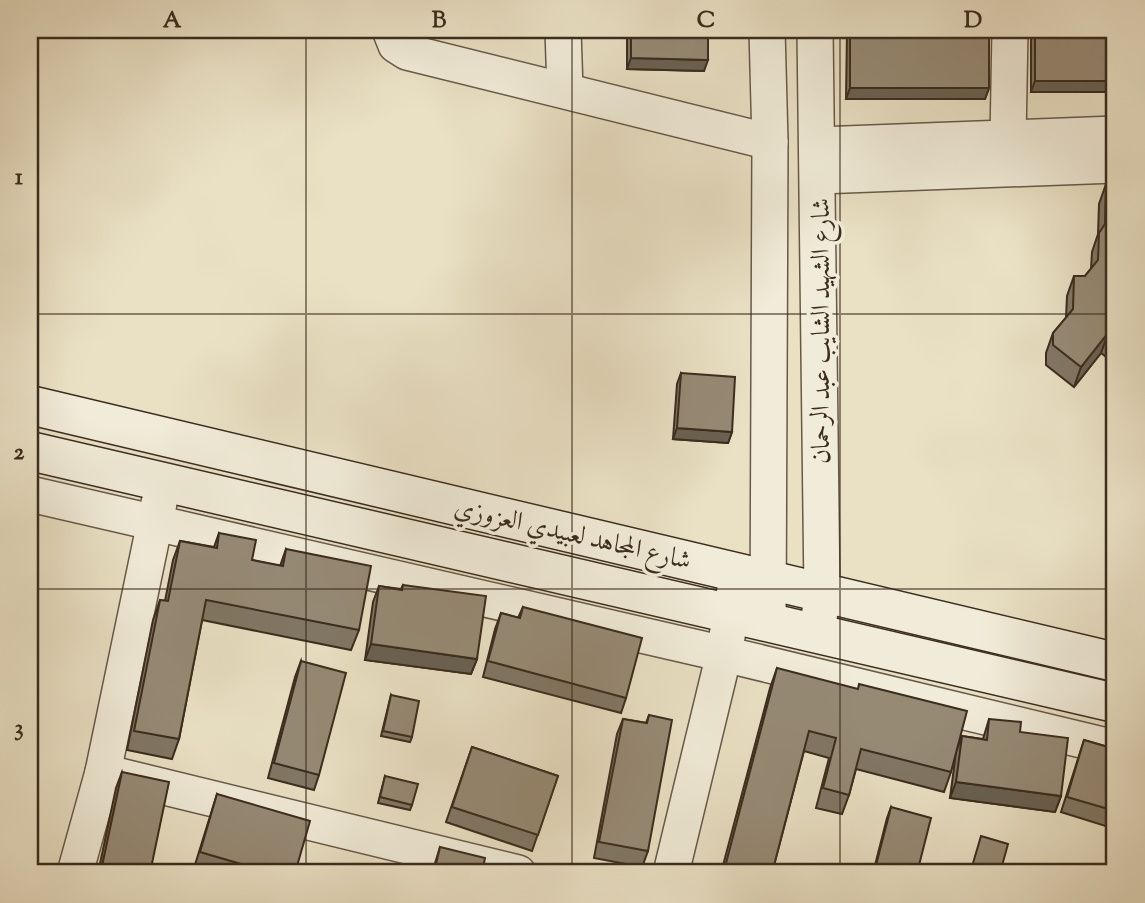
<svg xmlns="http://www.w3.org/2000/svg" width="1145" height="903" viewBox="0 0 1145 903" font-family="'Sorts Mill Goudy',Amiri,serif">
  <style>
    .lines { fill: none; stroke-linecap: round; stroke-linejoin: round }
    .street-casing { stroke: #675948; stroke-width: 38 }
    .secondary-casing { stroke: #3b2c1e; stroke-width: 41 }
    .street { stroke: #f1ecd9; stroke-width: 35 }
    .secondary { stroke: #f1ecd9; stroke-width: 38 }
    .wall { fill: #817765; stroke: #3b2c1e; stroke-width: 2 }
    .shaded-wall { fill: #696152; stroke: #3b2c1e; stroke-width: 2 }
    .building { fill: #968a75; stroke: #3b2c1e; stroke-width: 2 }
    .grid { fill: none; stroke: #3b2c1e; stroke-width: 2; stroke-opacity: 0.55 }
    .labels { text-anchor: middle; stroke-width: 7; stroke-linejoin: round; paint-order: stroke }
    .street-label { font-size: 26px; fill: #3b2c1e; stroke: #f1ecd9 }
    .neatline { fill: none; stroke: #3b2c1e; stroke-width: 2.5 }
    .grid-label { font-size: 23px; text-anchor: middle; font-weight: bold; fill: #3b2c1e }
  </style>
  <rect width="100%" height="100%" fill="#eae1c5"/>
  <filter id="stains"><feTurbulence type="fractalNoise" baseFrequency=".00286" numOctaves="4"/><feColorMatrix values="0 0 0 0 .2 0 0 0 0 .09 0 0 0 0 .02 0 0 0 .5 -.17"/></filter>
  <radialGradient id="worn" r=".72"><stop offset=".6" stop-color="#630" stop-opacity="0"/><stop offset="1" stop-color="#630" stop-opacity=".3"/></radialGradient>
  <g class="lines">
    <g class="street-casing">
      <g id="street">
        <polyline points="390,30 396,45 407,52 770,142"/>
        <polyline points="563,30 565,90"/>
        <polyline points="767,30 770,142 768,622"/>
        <polyline points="815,30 822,594 819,619"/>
        <polyline points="1008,139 1010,30"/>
        <polyline points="818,145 1115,134"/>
        <polyline points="819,176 1115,165"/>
        <polyline points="30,494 724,654 1115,748"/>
        <polyline points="103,772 518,873"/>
        <polyline points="75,873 103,772 159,503"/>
        <polyline points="671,873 724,654 738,572"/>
      </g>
    </g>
    <g class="secondary-casing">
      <g id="secondary">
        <polyline points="30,405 1115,662"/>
        <polyline points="30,451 1115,703"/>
      </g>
    </g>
    <use href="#street" class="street"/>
    <use href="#secondary" class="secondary"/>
  </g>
  <g class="wall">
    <polygon points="627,30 708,30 704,71 627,69"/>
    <polygon points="847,30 989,30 989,88 985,99 846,99"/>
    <rect x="1031" y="30" width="84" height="62"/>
    <polygon points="1115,173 1115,364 1101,353 1074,387 1046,365 1046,353 1053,333 1066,318 1067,296 1074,276 1085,276 1091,269 1092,252 1098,234 1099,204 1106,184"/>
    <polygon points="681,373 732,432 728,443 673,439 677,384"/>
    <polygon points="219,533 252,560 280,566 286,549 359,630 351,650 202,620 179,739 172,759 127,750 153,620 160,600 165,601 173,560 180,541 214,547"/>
    <polygon points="403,585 477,659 471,674 365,660 373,602 379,586 401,589"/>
    <polygon points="523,607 626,698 621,713 483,677 495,629 501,613 518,618"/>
    <polygon points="301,661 319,775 314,790 268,778 295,677"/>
    <polygon points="777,668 951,772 944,792 856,769 849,795 842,814 816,808 829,758 804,751 772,873 721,873 770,688"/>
    <polygon points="391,695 412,737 410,742 381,736"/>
    <polygon points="649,715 648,851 642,867 594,858 617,734 623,719 646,723"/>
    <polygon points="989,719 1020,732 1061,796 1055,812 950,798 956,752 962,736 983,739"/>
    <polygon points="1084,740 1115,749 1115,829 1061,812"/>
    <polygon points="472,747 558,776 532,851 446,822"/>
    <polygon points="122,772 150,873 98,873 116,788"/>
    <polygon points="385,776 412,805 410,810 378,803"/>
    <polygon points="217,794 295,873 213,873 194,868"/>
    <polygon points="891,807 917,873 873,873 887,818"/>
    <polygon points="440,847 482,873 432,873"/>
  </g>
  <g class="shaded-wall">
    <polygon points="631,58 708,60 704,71 627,69"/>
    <polygon points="1035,81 1115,81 1115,92 1031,92"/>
    <polygon points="850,88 989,88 985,99 846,99"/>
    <polygon points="1108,333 1101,353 1074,387 1081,367"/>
    <polygon points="677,428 732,432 728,443 673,439"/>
    <polygon points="371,644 477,659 471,674 365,660"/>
    <polygon points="956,782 1061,796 1055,812 950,798"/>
  </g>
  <g class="building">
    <polygon points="631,30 708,30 708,60 631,58"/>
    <rect x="850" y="30" width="139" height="58"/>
    <rect x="1035" y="30" width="80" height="51"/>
    <polygon points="1115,173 1115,339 1108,333 1081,367 1053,345 1053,333 1073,309 1074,276 1085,276 1098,260 1099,233 1105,224 1106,184"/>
    <polygon points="681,373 735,377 732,432 677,428"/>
    <polygon points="219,533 256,540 252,560 283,566 286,549 371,566 359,630 206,600 179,739 134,731 160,600 168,601 180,541 217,548"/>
    <polygon points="403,585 486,596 477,659 371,644 379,586 402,590"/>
    <polygon points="523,607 642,638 626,698 488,661 501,613 520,618"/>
    <polygon points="301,661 346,673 319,775 274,763"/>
    <polygon points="777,668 858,689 859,684 967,711 951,772 861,749 849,795 823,788 836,738 809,731 772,873 732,873 724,871"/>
    <polygon points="391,695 419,701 412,737 383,731"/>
    <polygon points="649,715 672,720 648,851 599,842 623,719 647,723"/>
    <polygon points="989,719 1021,722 1020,732 1068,738 1061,796 956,782 962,736 987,740"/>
    <polygon points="1084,740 1115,749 1115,811 1067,797"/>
    <polygon points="472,747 558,776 538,835 452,807"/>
    <polygon points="122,772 169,782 150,873 135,873 102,866"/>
    <polygon points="385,776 418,784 412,805 380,797"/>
    <polygon points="217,794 310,821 295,873 272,873 200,852"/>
    <polygon points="891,807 931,818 917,873 874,873"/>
    <polygon points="981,836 1008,844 1000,873 981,873 971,870"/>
    <polygon points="440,847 485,858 482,873 434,873"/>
    <polygon points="498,871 513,873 498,873"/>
  </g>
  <path class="grid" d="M306,30V873M572,30V873M840,30V873M30,314H1115M30,589H1115"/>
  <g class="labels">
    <g class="street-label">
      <text transform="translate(820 331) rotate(-90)" y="9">شارع الشهيد الشايب عبد الرحمان</text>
      <text transform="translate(573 533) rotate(13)" y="9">شارع المجاهد لعبيدي العزوزي</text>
    </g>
  </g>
  <rect width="1145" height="903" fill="none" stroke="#eae1c5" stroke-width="77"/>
  <rect x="38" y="38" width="1068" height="826" class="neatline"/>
  <g class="grid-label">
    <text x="172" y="27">A</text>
    <text x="439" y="27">B</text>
    <text x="706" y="27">C</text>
    <text x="973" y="27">D</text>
    <text x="19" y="184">1</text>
    <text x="19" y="459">2</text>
    <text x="19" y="735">3</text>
  </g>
  <rect width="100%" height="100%" filter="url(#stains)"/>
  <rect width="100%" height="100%" fill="url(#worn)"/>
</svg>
